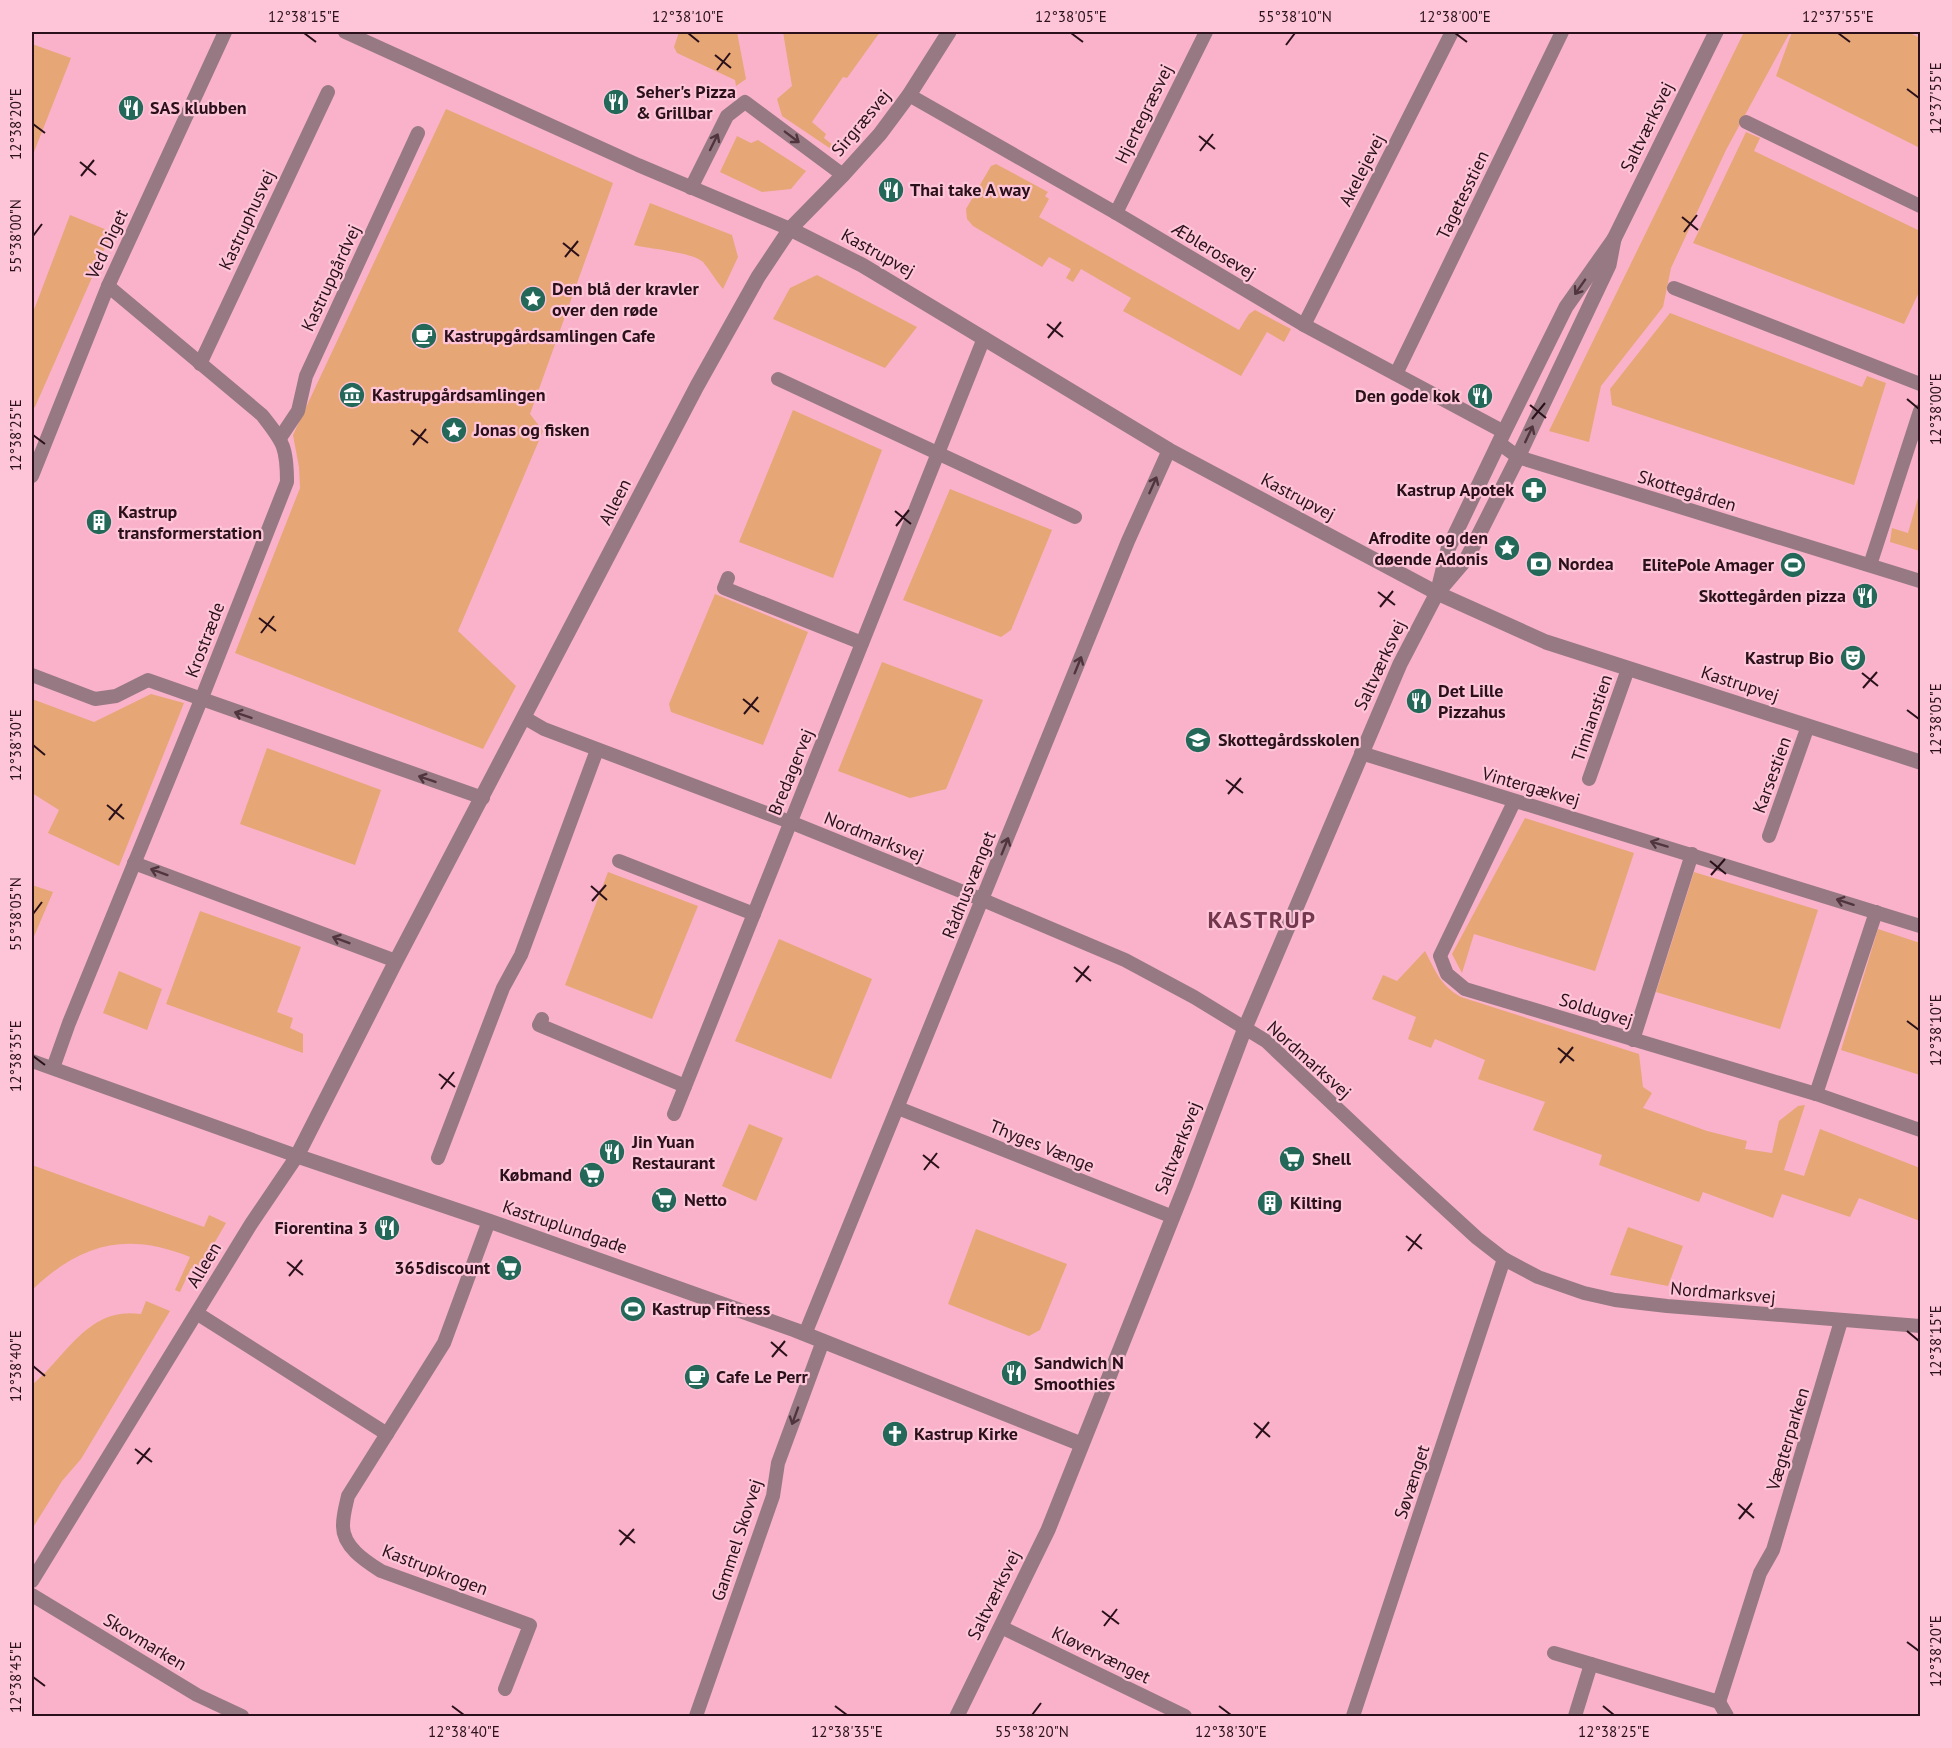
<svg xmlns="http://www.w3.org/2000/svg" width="1952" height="1748" viewBox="0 0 1952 1748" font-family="'PT Sans',sans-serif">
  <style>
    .green { fill: #e7a676 }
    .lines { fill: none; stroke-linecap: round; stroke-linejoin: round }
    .minor { stroke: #977983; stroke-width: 14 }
    .tertiary { stroke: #977983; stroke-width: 15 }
    .oneway { stroke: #50353f }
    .ticks { fill: none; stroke: #29101a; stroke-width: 2 }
    .labels { text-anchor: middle; stroke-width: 4.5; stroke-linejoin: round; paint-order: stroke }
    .poi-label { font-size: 18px; font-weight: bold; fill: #29101a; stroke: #fec4d7; text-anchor: start }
    .street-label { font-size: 18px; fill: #29101a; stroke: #fec4d7 }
    .district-label { font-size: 24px; font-weight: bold; letter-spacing: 1.5px; fill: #73374e; stroke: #fec4d7 }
    .neatline { fill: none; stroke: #29101a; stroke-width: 2 }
    .ticks-label { font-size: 15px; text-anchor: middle; fill: #29101a }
  </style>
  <rect width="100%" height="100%" fill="#f9b2ca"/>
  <g class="green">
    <polygon points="679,32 737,32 746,79 736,86 735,80 677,53 674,47"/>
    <polygon points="783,32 880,32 847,78 843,77 812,122 826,134 824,138 834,146 831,149 782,116 777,99 792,86"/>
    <polygon points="1744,32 1789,32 1789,34 1726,150 1671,268 1663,307 1601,386 1589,442 1549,431"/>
    <polygon points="1792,32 1908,32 1920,38 1920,148 1776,76"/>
    <polygon points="32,44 71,58 32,157"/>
    <polygon points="446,109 613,183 530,414 543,431 458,631 516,686 483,749 235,653 300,488 299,467 293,435"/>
    <polygon points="1746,132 1760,138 1754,151 1920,231 1920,290 1904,324 1693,243"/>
    <polygon points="737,136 751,143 758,140 806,171 791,189 762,192 720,172"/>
    <polygon points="996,164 1048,192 1045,196 1049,199 1039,217 1239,330 1249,314 1255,310 1291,329 1284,342 1267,332 1241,376 1123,311 1131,298 1081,269 1073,282 1066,278 1071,269 1049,257 1042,267 973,226 967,219 966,209 991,166"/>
    <path d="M650,203L732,235L738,257L723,289C716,281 710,270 703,262C692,252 650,249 634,245Z"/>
    <polygon points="70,215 112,232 35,407 32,409 32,315"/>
    <polygon points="817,275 917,327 885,368 773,319 790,288"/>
    <polygon points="1670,313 1862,387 1867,376 1886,383 1854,485 1612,405 1610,389"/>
    <polygon points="793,410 882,450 833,578 739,542"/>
    <polygon points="950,489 1052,530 1011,630 1001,637 903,600"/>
    <polygon points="1920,491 1920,551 1890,542 1892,528 1908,533"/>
    <polygon points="715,594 808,632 763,745 671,712 669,704"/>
    <polygon points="882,662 983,700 946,789 910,798 838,771"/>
    <polygon points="151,694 184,703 119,866 48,833 59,810 32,793 32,699 94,722"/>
    <polygon points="267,748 381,790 355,865 240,824"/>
    <polygon points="1525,818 1634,853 1595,971 1474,934 1462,973 1452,954"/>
    <polygon points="608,872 698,906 652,1019 565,985"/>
    <polygon points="1694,872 1818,910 1780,1029 1656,992"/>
    <polygon points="32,885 53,892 32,941"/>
    <polygon points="200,911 301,947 277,1012 293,1018 290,1028 303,1034 303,1053 166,1004"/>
    <polygon points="1878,929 1920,943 1920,1075 1841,1050"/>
    <polygon points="779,939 872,979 831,1079 735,1041"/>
    <path d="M1425,951C1436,972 1440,985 1461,997L1639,1054L1643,1087L1652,1093L1643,1108L1707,1131L1747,1141L1745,1149L1772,1153L1779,1121L1798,1106L1805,1105L1784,1170L1804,1176L1820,1129L1920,1168V1221L1859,1198L1850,1217L1782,1194L1773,1218L1703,1192L1699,1202L1599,1165L1602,1155L1533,1130L1545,1102L1478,1079L1485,1060L1435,1039L1431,1048L1408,1039L1416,1017L1372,999L1383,975L1397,981Z"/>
    <polygon points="119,971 162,989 147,1030 103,1013"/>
    <polygon points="749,1124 783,1138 756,1201 722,1186"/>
    <path d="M32,1165L204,1227L209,1215L226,1223L198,1271L191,1268L180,1292L175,1290L190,1257C126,1231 80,1244 32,1290Z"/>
    <polygon points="1628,1227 1683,1246 1668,1286 1610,1275"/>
    <polygon points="976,1229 1067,1264 1040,1330 1029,1336 948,1304"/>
    <path d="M146,1301L170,1311L81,1459L62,1481L32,1529V1385C67,1356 88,1306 141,1314Z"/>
  </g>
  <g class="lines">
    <g class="minor">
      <polyline points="345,32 638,165 790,229"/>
      <polyline points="909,95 1116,213 1304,325 1504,432"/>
      <polyline points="1746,122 1920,206"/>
      <polyline points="691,188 727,116 745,102 843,175"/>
      <polyline points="1116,213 1206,32"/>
      <polyline points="1674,288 1920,384"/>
      <polyline points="1304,325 1452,32"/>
      <polyline points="200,364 328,92"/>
      <polyline points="1396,374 1562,32"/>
      <polyline points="778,379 1075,517"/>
      <polyline points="280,438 298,411 306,376 418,133"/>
      <polyline points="1499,443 1518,457 1920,581"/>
      <polyline points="32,476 108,286 225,32"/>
      <polyline points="1870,565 1920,411"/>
      <polyline points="728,578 724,588 862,643"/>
      <polyline points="32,675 95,699 116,696 148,680 483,798"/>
      <polyline points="525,718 544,729 790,822 983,900 1125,960 1194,997 1266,1041 1393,1161 1477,1238 1504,1259 1538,1277 1584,1293 1615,1300 1667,1306 1920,1326"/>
      <path d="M1361,753C1547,812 1734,867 1920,926"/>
      <polyline points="1589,779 1628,669"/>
      <polyline points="1514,802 1440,956 1447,974 1465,989 1816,1094 1920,1130"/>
      <polyline points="1769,836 1808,726"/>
      <polyline points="619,861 754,914"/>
      <polyline points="134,863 396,961"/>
      <polyline points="542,1019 539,1025 685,1086"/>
      <polyline points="1633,1040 1692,854"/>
      <polyline points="32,1061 297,1156 251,1224 32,1581"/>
      <path d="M53,1068L69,1023L201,700L287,482C287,446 283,442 262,415L108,286"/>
      <polyline points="1816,1094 1876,912"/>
      <polyline points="898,1108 1173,1217"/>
      <polyline points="674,1114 984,338"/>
      <polyline points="438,1158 503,988 521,955 597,750"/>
      <path d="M489,1221L444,1343L348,1496C346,1505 343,1515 343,1525C342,1546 365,1561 381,1571L530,1625L505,1689"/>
      <polyline points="198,1314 387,1434"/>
      <polyline points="805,1334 1128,541 1169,450"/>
      <polyline points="32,1595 197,1695 242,1716"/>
      <polyline points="1001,1627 1185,1716"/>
      <polyline points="1554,1653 1719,1702 1760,1573 1773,1550 1841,1321"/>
      <polyline points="1719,1702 1727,1716"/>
      <polyline points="696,1716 773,1496 778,1463 823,1341"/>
      <polyline points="1353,1716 1504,1259"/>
      <polyline points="1575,1716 1591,1664"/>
    </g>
    <g class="tertiary">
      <polyline points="949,32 909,95 880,134 843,175 790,229 758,277 697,386 396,961 297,1156 489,1221 795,1330 1081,1444"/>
      <polyline points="790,229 862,265 1169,450 1437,593 1546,642 1920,762"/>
      <polyline points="1438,590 1448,549 1504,432 1566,307 1614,239 1716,32"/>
      <polyline points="957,1716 1048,1530 1186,1184 1245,1028 1400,664 1437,593 1467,558 1518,457 1609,265 1614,239"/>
    </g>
  </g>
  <defs><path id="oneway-shaft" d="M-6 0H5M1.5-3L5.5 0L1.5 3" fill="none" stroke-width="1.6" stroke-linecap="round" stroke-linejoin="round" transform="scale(1.5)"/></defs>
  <g class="oneway">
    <use href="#oneway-shaft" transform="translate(792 137) rotate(37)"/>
    <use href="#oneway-shaft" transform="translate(714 142) rotate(-64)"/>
    <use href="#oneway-shaft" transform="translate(1580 287) rotate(125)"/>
    <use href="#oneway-shaft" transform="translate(1529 434) rotate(-65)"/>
    <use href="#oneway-shaft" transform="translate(1153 485) rotate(-66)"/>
    <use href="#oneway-shaft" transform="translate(1078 665) rotate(-68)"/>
    <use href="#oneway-shaft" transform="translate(243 715) rotate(-161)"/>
    <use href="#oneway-shaft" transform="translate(427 779) rotate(-161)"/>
    <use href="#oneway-shaft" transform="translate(1659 844) rotate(-163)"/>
    <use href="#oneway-shaft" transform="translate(1005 846) rotate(-68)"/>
    <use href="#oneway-shaft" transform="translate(159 872) rotate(-160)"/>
    <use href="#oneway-shaft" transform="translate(1845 902) rotate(-162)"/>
    <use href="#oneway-shaft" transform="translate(341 940) rotate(-159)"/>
    <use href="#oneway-shaft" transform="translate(795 1416) rotate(110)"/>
  </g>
  <path class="ticks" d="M304,33L316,42M688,33L699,42M1071,33L1083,42M1455,33L1467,42M1838,33L1850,42M1286,45L1295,33M715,55L731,68M717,70L730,53M1907,89L1919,98M33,124L45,133M1199,136L1215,149M1200,151L1213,134M80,162L96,175M81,176L94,160M1682,217L1698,230M1684,232L1697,215M33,236L42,224M563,243L579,256M565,257L578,241M1047,324L1063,337M1048,338L1061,322M1907,399L1919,409M1530,405L1546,418M1532,419L1545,403M411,430L428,443M33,435L45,444M413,445L426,429M895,511L911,524M896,526L909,510M1378,592L1395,605M1380,607L1393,591M259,618L276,631M261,633L274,616M1862,673L1878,686M1863,688L1877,672M743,699L759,712M1907,710L1919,719M744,714L758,697M33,745L45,755M1226,780L1243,793M1228,794L1241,778M107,805L124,819M109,820L122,804M1710,861L1726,874M1711,875L1725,859M591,886L607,900M592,901L606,885M33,914L42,902M1074,967L1091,981M1076,982L1089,966M1907,1021L1919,1030M1558,1048L1574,1061M33,1056L45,1065M1560,1063L1573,1047M439,1074L455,1087M441,1089L454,1072M923,1155L939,1168M924,1170L937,1153M1406,1236L1422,1249M1408,1251L1421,1234M287,1262L303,1275M289,1276L302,1260M1907,1331L1919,1341M771,1342L787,1356M772,1357L785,1341M33,1366L45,1376M1254,1423L1270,1437M1256,1438L1269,1422M135,1449L152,1462M137,1464L150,1448M1738,1504L1754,1518M1739,1519L1752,1503M619,1530L635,1543M620,1545L634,1529M1102,1611L1119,1624M1104,1626L1117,1609M1907,1642L1919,1651M33,1677L45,1686M452,1706L464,1715M835,1706L847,1715M1219,1706L1231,1715M1603,1706L1614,1715M1032,1715L1041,1703"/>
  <defs>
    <g id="restaurant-disc" transform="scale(1.35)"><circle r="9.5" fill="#24685a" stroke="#fec4d7"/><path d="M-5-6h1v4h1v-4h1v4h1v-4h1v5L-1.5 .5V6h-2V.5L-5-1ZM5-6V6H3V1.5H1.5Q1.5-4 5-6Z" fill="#fff"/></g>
    <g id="sight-disc" transform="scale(1.35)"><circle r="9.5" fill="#24685a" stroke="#fec4d7"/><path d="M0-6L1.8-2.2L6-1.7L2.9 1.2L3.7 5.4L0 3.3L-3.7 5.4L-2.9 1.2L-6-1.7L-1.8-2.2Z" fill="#fff"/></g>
    <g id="cafe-disc" transform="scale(1.35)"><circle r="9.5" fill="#24685a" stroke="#fec4d7"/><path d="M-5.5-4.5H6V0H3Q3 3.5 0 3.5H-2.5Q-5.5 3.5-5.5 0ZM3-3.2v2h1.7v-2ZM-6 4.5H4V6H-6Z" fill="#fff"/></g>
    <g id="museum-disc" transform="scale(1.35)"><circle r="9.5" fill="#24685a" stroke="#fec4d7"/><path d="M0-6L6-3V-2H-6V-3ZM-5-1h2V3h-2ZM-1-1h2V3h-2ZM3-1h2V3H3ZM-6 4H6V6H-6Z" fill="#fff"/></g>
    <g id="pharmacy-disc" transform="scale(1.35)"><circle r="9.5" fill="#24685a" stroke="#fec4d7"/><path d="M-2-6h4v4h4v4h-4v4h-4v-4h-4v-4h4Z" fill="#fff"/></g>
    <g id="building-disc" transform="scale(1.35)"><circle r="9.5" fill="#24685a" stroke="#fec4d7"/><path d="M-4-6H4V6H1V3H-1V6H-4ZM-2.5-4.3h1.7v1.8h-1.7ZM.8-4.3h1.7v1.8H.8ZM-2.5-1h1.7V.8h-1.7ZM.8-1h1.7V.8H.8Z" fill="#fff"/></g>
    <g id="bank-disc" transform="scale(1.35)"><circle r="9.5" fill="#24685a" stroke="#fec4d7"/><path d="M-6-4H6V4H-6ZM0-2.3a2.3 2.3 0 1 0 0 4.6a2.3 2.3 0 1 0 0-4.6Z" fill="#fff"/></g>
    <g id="stadium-disc" transform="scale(1.35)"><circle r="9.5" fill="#24685a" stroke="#fec4d7"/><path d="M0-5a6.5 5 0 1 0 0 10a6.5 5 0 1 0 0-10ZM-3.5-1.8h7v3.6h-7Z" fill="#fff"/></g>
    <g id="theatre-disc" transform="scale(1.35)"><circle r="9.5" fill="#24685a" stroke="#fec4d7"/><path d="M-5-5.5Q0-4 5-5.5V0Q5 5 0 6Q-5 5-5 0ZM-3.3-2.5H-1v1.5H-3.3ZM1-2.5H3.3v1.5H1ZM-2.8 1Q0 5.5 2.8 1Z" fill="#fff"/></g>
    <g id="school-disc" transform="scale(1.35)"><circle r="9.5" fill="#24685a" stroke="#fec4d7"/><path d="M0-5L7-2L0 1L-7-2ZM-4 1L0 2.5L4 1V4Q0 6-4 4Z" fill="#fff"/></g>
    <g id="supermarket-disc" transform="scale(1.35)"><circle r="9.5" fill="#24685a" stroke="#fec4d7"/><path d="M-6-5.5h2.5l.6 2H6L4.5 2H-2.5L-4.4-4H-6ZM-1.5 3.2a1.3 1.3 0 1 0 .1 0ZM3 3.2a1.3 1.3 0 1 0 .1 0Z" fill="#fff"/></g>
    <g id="church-disc" transform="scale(1.35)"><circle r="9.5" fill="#24685a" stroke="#fec4d7"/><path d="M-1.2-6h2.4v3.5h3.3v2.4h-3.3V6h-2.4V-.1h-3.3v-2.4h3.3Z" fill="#fff"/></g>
  </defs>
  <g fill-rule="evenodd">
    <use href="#restaurant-disc" x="616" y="102"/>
    <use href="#restaurant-disc" x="131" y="108"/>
    <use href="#restaurant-disc" x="891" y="190"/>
    <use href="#sight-disc" x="533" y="299"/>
    <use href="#cafe-disc" x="424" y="336"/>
    <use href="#museum-disc" x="352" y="395"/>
    <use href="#restaurant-disc" x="1480" y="396"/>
    <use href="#sight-disc" x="454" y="430"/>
    <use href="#pharmacy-disc" x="1534" y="490"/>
    <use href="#building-disc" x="99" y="522"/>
    <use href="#sight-disc" x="1507" y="548"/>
    <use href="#bank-disc" x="1539" y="564"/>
    <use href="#stadium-disc" x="1793" y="565"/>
    <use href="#restaurant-disc" x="1865" y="596"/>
    <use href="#theatre-disc" x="1853" y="658"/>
    <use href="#restaurant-disc" x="1419" y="701"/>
    <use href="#school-disc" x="1198" y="740"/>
    <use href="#restaurant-disc" x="612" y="1152"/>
    <use href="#supermarket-disc" x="1292" y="1159"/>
    <use href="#supermarket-disc" x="592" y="1175"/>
    <use href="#supermarket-disc" x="664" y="1200"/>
    <use href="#building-disc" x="1270" y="1203"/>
    <use href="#restaurant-disc" x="387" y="1228"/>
    <use href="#supermarket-disc" x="509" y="1268"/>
    <use href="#stadium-disc" x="633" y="1309"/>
    <use href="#restaurant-disc" x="1014" y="1373"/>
    <use href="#cafe-disc" x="697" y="1377"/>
    <use href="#church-disc" x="895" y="1434"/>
  </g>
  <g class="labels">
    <g class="poi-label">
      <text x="636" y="98">Seher's Pizza<tspan x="636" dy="21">&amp; Grillbar</tspan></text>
      <text x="150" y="114">SAS klubben</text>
      <text x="910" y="196">Thai take A way</text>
      <text x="552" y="295">Den blå der kravler<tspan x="552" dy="21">over den røde</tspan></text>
      <text x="444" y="342">Kastrupgårdsamlingen Cafe</text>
      <text x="372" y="401">Kastrupgårdsamlingen</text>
      <text x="1460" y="402" text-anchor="end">Den gode kok</text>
      <text x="474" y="436">Jonas og fisken</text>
      <text x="1514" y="496" text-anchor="end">Kastrup Apotek</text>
      <text x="118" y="518">Kastrup<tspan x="118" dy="21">transformerstation</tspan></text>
      <text x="1488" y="544" text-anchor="end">Afrodite og den<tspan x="1488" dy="21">døende Adonis</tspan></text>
      <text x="1558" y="570">Nordea</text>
      <text x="1774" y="571" text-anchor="end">ElitePole Amager</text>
      <text x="1846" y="602" text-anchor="end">Skottegården pizza</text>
      <text x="1834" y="664" text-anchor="end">Kastrup Bio</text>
      <text x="1438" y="697">Det Lille<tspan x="1438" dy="21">Pizzahus</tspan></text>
      <text x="1218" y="746">Skottegårdsskolen</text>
      <text x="632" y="1148">Jin Yuan<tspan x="632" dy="21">Restaurant</tspan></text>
      <text x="1312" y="1165">Shell</text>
      <text x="572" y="1181" text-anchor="end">Købmand</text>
      <text x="684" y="1206">Netto</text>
      <text x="1290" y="1209">Kilting</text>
      <text x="368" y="1234" text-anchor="end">Fiorentina 3</text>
      <text x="490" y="1274" text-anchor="end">365discount</text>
      <text x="652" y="1315">Kastrup Fitness</text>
      <text x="1034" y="1369">Sandwich N<tspan x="1034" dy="21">Smoothies</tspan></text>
      <text x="716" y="1383">Cafe Le Perr</text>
      <text x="914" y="1440">Kastrup Kirke</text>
    </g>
    <g class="street-label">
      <text transform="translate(1144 114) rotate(-64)" y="6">Hjertegræsvej</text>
      <text transform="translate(861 123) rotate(-50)" y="6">Sirgræsvej</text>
      <text transform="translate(1647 127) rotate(-64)" y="6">Saltværksvej</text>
      <text transform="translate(1362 170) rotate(-63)" y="6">Akelejevej</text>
      <text transform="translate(1463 195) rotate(-64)" y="6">Tagetesstien</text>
      <text transform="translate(247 220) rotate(-65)" y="6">Kastruphusvej</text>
      <text transform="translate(107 244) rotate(-65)" y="6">Ved Diget</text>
      <text transform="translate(1214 251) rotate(31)" y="6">Æblerosevej</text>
      <text transform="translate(878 253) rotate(29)" y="6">Kastrupvej</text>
      <text transform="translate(331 278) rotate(-65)" y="6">Kastrupgårdvej</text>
      <text transform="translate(1687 491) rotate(17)" y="6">Skottegården</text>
      <text transform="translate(1298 497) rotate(28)" y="6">Kastrupvej</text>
      <text transform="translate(615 502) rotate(-63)" y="6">Alleen</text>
      <text transform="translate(205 640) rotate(-69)" y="6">Krostræde</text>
      <text transform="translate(1380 665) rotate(-65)" y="6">Saltværksvej</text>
      <text transform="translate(1740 684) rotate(18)" y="6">Kastrupvej</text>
      <text transform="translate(1592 718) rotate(-71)" y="6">Timianstien</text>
      <text transform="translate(791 772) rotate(-68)" y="6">Bredagervej</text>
      <text transform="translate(1772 775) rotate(-70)" y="6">Karsestien</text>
      <text transform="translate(1531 787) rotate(16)" y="6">Vintergækvej</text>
      <text transform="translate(874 837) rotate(22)" y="6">Nordmarksvej</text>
      <text transform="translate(969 885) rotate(-68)" y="6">Rådhusvænget</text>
      <text transform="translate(1596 1010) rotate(17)" y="6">Soldugvej</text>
      <text transform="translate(1309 1060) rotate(42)" y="6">Nordmarksvej</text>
      <text transform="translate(1042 1146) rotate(22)" y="6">Thyges Vænge</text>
      <text transform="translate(1178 1148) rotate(-69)" y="6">Saltværksvej</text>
      <text transform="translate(565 1227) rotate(19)" y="6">Kastruplundgade</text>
      <text transform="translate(204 1265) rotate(-59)" y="6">Alleen</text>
      <text transform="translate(1723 1293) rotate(5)" y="6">Nordmarksvej</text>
      <text transform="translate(1788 1439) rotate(-73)" y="6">Vægterparken</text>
      <text transform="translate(1412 1482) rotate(-72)" y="6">Søvænget</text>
      <text transform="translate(737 1540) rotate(-72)" y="6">Gammel Skovvej</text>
      <text transform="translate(435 1570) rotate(21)" y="6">Kastrupkrogen</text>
      <text transform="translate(994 1595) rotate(-64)" y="6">Saltværksvej</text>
      <text transform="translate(145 1642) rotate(31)" y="6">Skovmarken</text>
      <text transform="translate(1101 1655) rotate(26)" y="6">Kløvervænget</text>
    </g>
    <g class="district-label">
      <text x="1262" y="928">KASTRUP</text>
    </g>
  </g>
  <rect width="1952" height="1748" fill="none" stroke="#fec4d7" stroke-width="66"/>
  <rect x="33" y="33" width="1886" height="1682" class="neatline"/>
  <g class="ticks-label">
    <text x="304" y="22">12°38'15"E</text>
    <text x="688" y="22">12°38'10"E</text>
    <text x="1071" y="22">12°38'05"E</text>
    <text x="1295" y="22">55°38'10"N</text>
    <text x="1455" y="22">12°38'00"E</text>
    <text x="1838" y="22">12°37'55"E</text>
    <text transform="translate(1936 98) rotate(-90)" y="5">12°37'55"E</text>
    <text transform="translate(16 124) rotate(-90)" y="5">12°38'20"E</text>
    <text transform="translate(16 236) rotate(-90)" y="5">55°38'00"N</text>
    <text transform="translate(1936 409) rotate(-90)" y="5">12°38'00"E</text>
    <text transform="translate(16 435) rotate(-90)" y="5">12°38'25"E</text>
    <text transform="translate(1936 719) rotate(-90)" y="5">12°38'05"E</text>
    <text transform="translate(16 745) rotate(-90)" y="5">12°38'30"E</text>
    <text transform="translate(16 914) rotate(-90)" y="5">55°38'05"N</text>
    <text transform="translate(1936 1030) rotate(-90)" y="5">12°38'10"E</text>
    <text transform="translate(16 1056) rotate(-90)" y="5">12°38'35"E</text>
    <text transform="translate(1936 1341) rotate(-90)" y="5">12°38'15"E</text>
    <text transform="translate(16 1366) rotate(-90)" y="5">12°38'40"E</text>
    <text transform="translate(1936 1651) rotate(-90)" y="5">12°38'20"E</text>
    <text transform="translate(16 1677) rotate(-90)" y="5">12°38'45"E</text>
    <text x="464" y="1737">12°38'40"E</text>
    <text x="847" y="1737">12°38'35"E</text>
    <text x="1032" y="1737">55°38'20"N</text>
    <text x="1231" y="1737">12°38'30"E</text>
    <text x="1614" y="1737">12°38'25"E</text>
  </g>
</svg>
